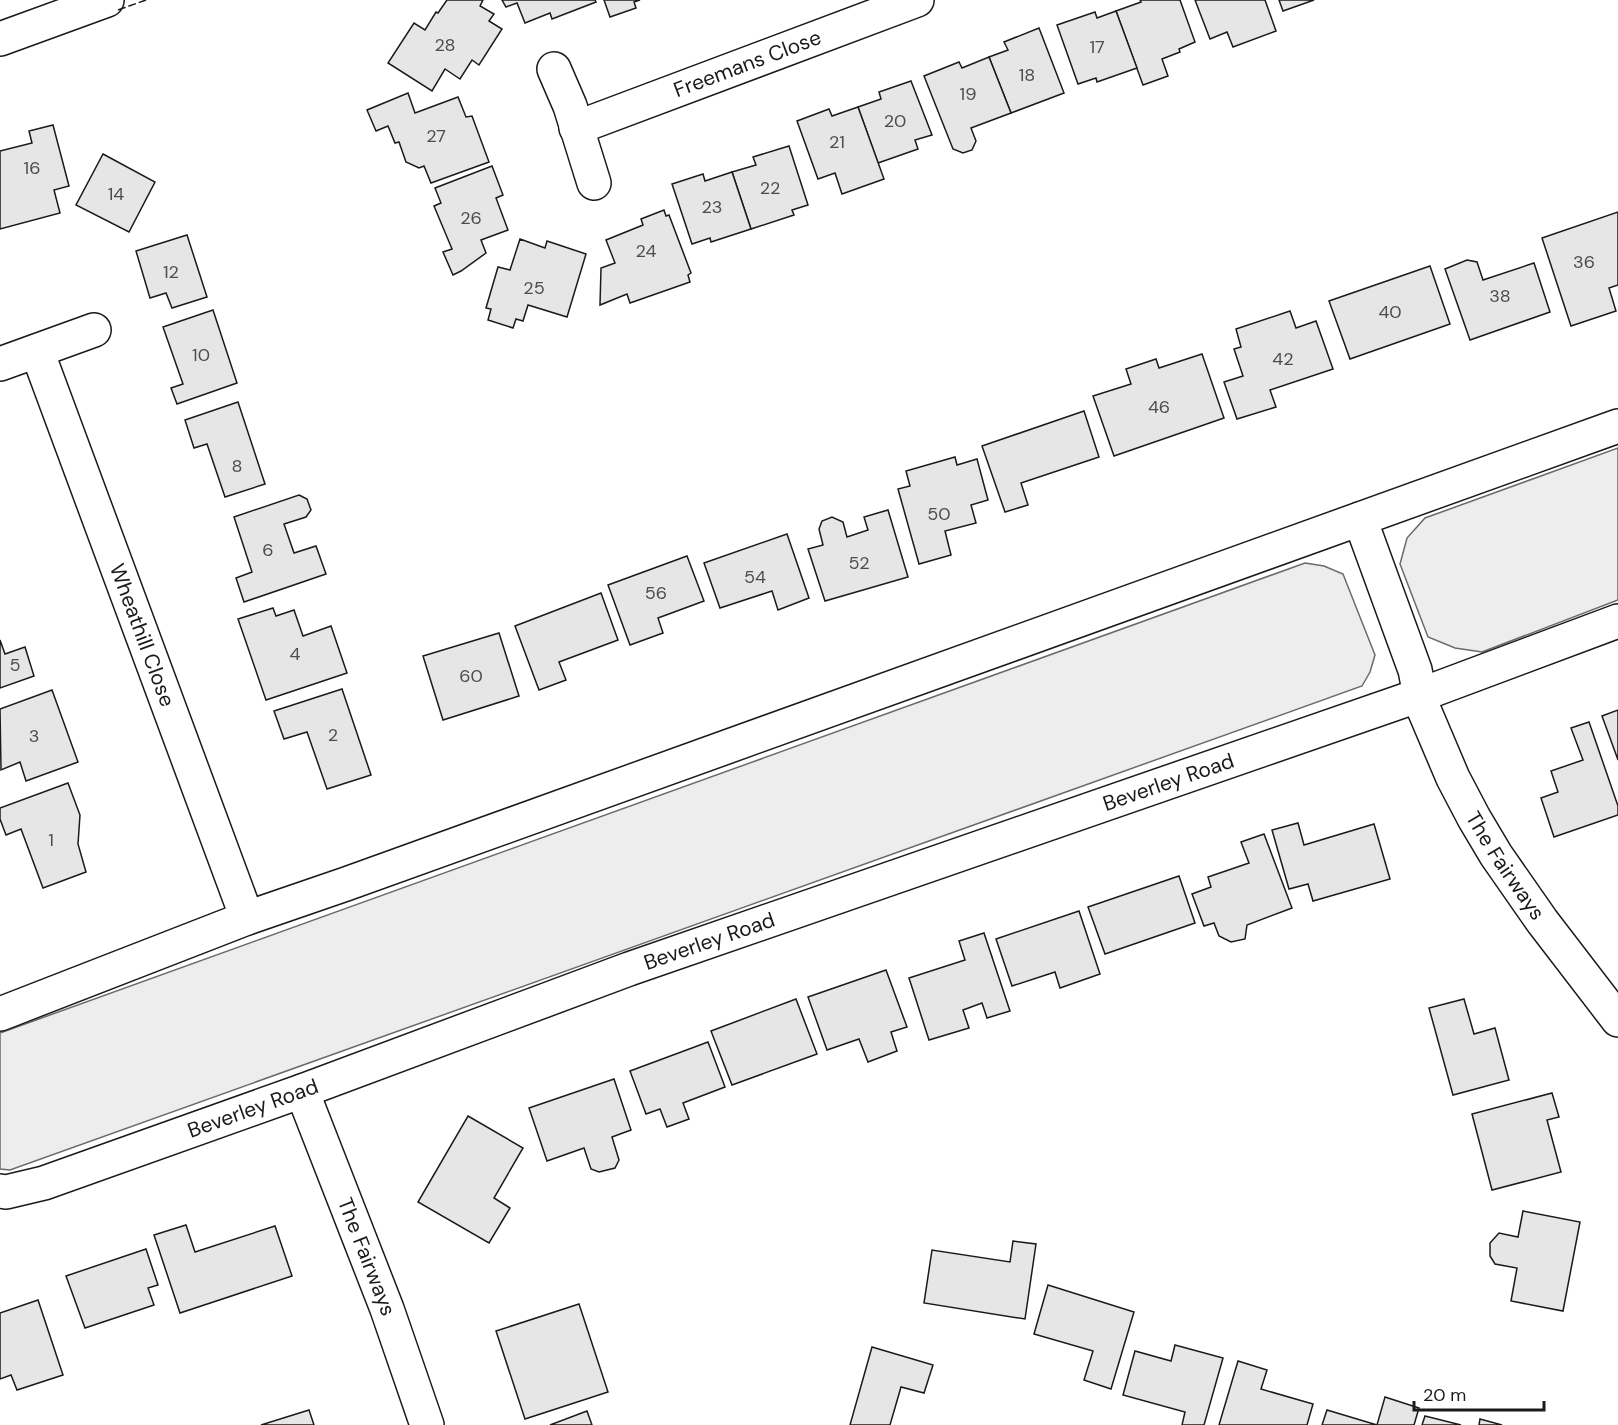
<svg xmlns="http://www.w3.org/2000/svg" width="1618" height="1425" viewBox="0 0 1618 1425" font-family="'DM Sans',sans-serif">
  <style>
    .green { fill: #ededed; stroke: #6a6a6a; stroke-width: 1.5 }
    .building { fill: #e6e6e6; stroke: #1a1a1a; stroke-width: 1.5 }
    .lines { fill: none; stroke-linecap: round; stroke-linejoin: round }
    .minor-casing { stroke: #1a1a1a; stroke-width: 36 }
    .minor { stroke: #fff; stroke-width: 33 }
    .fence { stroke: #1a1a1a; stroke-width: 1.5; stroke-dasharray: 8 3; stroke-linecap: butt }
    .labels { text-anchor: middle; stroke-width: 4.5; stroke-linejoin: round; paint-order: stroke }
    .number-label { font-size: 18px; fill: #4d4d4d }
    .street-label { font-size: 21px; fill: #1a1a1a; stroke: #fff }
  </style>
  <rect width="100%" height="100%" fill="#fff"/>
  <g class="green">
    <polygon points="1618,448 1618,600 1482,652 1455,648 1428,637 1400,564 1407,538 1425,518"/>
    <polygon points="1305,563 1324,566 1343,574 1375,655 1370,672 1362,686 10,1170 0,1169 0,1033"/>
  </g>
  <g class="building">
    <polygon points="447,0 483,0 480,6 494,14 489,21 502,29 479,65 472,60 460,79 445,69 432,91 388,63 414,23 425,30 436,12 438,13"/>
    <polygon points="502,0 595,0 596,2 552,19 550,13 525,23 517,3 506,7"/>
    <polygon points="604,0 640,0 634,2 636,8 610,17"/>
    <polygon points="1140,0 1180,0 1195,42 1179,49 1180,52 1162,59 1168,76 1143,85 1116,11 1141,2"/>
    <polygon points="1195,0 1265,0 1276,31 1233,47 1227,32 1210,39"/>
    <polygon points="1279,0 1314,0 1283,11"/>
    <polygon points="1116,11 1137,68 1097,82 1096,78 1078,84 1057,25 1095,12 1097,18"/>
    <polygon points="1039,28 1064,93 1011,113 989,57 1008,50 1004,42"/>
    <polygon points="989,57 1011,113 971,128 976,141 972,150 963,153 953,149 924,76 959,62 962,68"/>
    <polygon points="911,81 932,135 915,140 918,149 878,163 858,107 881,99 879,92"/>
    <polygon points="408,93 415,113 458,97 466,117 472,116 489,162 431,183 424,166 419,168 406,162 399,142 395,143 388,126 376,131 367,110"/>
    <polygon points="858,107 884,179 842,194 835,173 818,179 797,121 829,109 832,116"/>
    <polygon points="53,125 69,186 54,190 60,213 0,229 0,151 32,143 29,131"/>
    <polygon points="789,146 808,205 792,210 794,215 751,229 732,172 756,165 753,157"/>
    <polygon points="103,154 155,182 129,232 76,205"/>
    <polygon points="492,166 503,195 496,198 508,230 481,240 486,253 461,271 453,275 443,252 452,249 434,206 441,203 435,188"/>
    <polygon points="732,172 751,229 711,242 710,238 692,244 672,184 703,174 705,181"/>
    <polygon points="664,210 666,216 669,215 691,273 688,275 690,282 630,303 627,294 600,305 601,268 615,263 606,240 643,225 641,219"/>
    <polygon points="1618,212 1618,285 1609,288 1616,311 1571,326 1542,238"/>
    <polygon points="187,235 207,297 172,308 166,293 150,298 136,251"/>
    <polygon points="520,239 545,248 547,241 586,254 567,317 528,305 523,321 516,319 513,328 488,320 491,309 486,308 498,267 510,270"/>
    <polygon points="1467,260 1477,262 1483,280 1534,263 1550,312 1470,340 1445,269"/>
    <polygon points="1430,266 1450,324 1350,359 1329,301"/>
    <polygon points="213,310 237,383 177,404 171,388 183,384 163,327"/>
    <polygon points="1290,311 1296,328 1316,321 1333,369 1270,390 1276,407 1237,419 1224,382 1243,376 1234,349 1241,347 1236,329"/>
    <polygon points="1202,354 1224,418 1114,456 1093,396 1131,384 1126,369 1156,359 1159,368"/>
    <polygon points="238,402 265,484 225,497 207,444 194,448 185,420"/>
    <polygon points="1084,411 1099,457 1021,483 1028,505 1005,512 982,446"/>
    <polygon points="955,457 957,465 977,459 988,500 971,505 976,523 945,531 951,555 919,564 898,489 910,486 906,471"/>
    <polygon points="299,495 307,499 311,510 306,517 284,524 294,553 316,546 326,574 244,602 236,578 252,572 234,517"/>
    <polygon points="888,510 908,577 825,601 808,549 823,545 819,529 822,521 832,517 843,522 847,537 868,530 864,517"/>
    <polygon points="787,534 809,598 778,610 772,591 720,608 704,563"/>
    <polygon points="687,556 704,601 658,618 663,633 630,645 608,585"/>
    <polygon points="601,593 618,640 559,662 566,680 539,690 515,626"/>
    <polygon points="273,608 276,616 294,610 303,636 331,626 347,673 266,700 238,619"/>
    <polygon points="499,633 519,696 443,720 423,656"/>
    <polygon points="0,640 5,654 25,647 34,676 0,688"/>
    <polygon points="342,689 371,775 327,789 307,732 284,739 274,711"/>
    <polygon points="52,690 78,762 26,781 20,762 1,770 0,709"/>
    <polygon points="1618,710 1618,760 1602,716"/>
    <polygon points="1589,722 1618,806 1618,815 1554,837 1541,798 1558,792 1551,771 1583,760 1571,728"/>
    <polygon points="68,783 80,815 78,844 86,872 43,888 21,829 6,835 0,819 0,808"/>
    <polygon points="1298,823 1304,845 1374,824 1390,879 1313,901 1308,884 1289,889 1272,830"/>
    <polygon points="1264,834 1292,908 1247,925 1245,939 1231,942 1219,936 1214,923 1204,926 1192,894 1211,887 1208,877 1249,863 1241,842"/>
    <polygon points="1179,876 1195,923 1105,954 1088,907"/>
    <polygon points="1079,911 1100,974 1060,988 1055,972 1012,986 996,939"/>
    <polygon points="984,933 1010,1011 987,1018 982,1003 963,1010 969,1028 929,1040 909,978 965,960 959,941"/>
    <polygon points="886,970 907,1027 891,1032 897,1051 868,1062 859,1039 827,1050 808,997"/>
    <polygon points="796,999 817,1054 732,1085 711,1031"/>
    <polygon points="1464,999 1474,1034 1495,1028 1509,1080 1453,1095 1429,1008"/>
    <polygon points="708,1042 725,1087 683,1103 689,1119 667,1127 660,1109 646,1114 630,1071"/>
    <polygon points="614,1079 631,1130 612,1137 619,1160 615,1168 599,1172 591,1169 584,1148 547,1161 529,1108"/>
    <polygon points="1552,1093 1559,1117 1547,1120 1561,1172 1492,1190 1472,1114"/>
    <polygon points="468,1116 523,1148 494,1198 510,1208 489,1243 418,1202"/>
    <polygon points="1523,1211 1580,1222 1563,1311 1511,1301 1517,1268 1495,1264 1490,1256 1490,1243 1499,1233 1518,1237"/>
    <polygon points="186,1225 195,1252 275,1226 292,1276 180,1313 154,1235"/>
    <polygon points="1013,1241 1036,1244 1025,1319 924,1303 932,1250 1010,1262"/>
    <polygon points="146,1249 158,1285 148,1288 154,1305 85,1328 66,1276"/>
    <polygon points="1048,1285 1134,1312 1111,1389 1084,1380 1093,1351 1034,1334"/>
    <polygon points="38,1300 63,1375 17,1390 11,1375 0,1379 0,1313"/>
    <polygon points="579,1304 608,1392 525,1419 496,1331"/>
    <polygon points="1175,1345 1223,1358 1204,1425 1182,1425 1185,1412 1123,1395 1135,1351 1171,1361"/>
    <polygon points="872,1347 933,1365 924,1393 901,1387 890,1425 850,1425"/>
    <polygon points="1238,1361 1267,1370 1261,1389 1313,1404 1307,1425 1219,1425"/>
    <polygon points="1385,1397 1419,1408 1414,1425 1322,1425 1327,1410 1377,1425"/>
    <polygon points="309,1410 314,1425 261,1425"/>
    <polygon points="587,1411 592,1425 550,1425"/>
    <polygon points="1425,1416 1461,1425 1422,1425"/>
    <polygon points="1480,1419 1502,1425 1479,1425"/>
  </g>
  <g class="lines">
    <g class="minor-casing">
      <g id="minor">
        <polyline points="0,39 107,0"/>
        <polyline points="554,69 570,106 594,183"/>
        <path id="s1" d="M576,128L917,0"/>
        <path id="s2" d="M37,351L247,918"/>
        <polyline points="0,364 94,330"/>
        <path id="s3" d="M1360,519L1415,670L1422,705L1453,778L1474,818L1496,855L1542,921L1618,1020"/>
        <polyline points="0,1014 247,918 346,884 1618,426"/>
        <path id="s4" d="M302,1091L387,1309L427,1425"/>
        <path id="s5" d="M0,1191L6,1192L44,1183L302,1091L629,969L1420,695L1618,621"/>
      </g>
    </g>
    <use href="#minor" class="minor"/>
    <polyline class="fence" points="118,10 146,0"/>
  </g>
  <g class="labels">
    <g class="number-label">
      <text x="445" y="51">28</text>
      <text x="1097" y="53">17</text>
      <text x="1027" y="81">18</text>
      <text x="968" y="100">19</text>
      <text x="895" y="127">20</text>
      <text x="436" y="142">27</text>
      <text x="837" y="148">21</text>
      <text x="32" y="174">16</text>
      <text x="770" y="194">22</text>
      <text x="116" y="200">14</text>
      <text x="712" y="213">23</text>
      <text x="471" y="224">26</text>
      <text x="646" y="257">24</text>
      <text x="1584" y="268">36</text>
      <text x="171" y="278">12</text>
      <text x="534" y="294">25</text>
      <text x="1500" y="302">38</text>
      <text x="1390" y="318">40</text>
      <text x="201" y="361">10</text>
      <text x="1283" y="365">42</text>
      <text x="1159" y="413">46</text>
      <text x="237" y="472">8</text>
      <text x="939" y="520">50</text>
      <text x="268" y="556">6</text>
      <text x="859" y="569">52</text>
      <text x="755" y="583">54</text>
      <text x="656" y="599">56</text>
      <text x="295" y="660">4</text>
      <text x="15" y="671">5</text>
      <text x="471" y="682">60</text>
      <text x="333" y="741">2</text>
      <text x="34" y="742">3</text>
      <text x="51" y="846">1</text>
    </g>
    <g class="street-label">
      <text dy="7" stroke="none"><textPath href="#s1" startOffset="183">Freemans Close</textPath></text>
      <text dy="7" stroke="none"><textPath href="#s2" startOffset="303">Wheathill Close</textPath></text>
      <text dy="7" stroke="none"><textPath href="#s5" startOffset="1239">Beverley Road</textPath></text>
      <text dy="7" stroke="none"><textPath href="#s3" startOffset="378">The Fairways</textPath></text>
      <text dy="7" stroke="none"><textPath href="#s5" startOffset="753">Beverley Road</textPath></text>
      <text dy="7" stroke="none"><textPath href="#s5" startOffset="267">Beverley Road</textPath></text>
      <text dy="7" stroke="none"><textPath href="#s4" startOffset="178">The Fairways</textPath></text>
    </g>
  </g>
  <path d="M1414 1401v9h130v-9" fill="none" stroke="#1a1a1a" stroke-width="3"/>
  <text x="1423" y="1401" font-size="18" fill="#1a1a1a" stroke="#ffffff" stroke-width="4.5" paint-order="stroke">20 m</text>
</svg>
